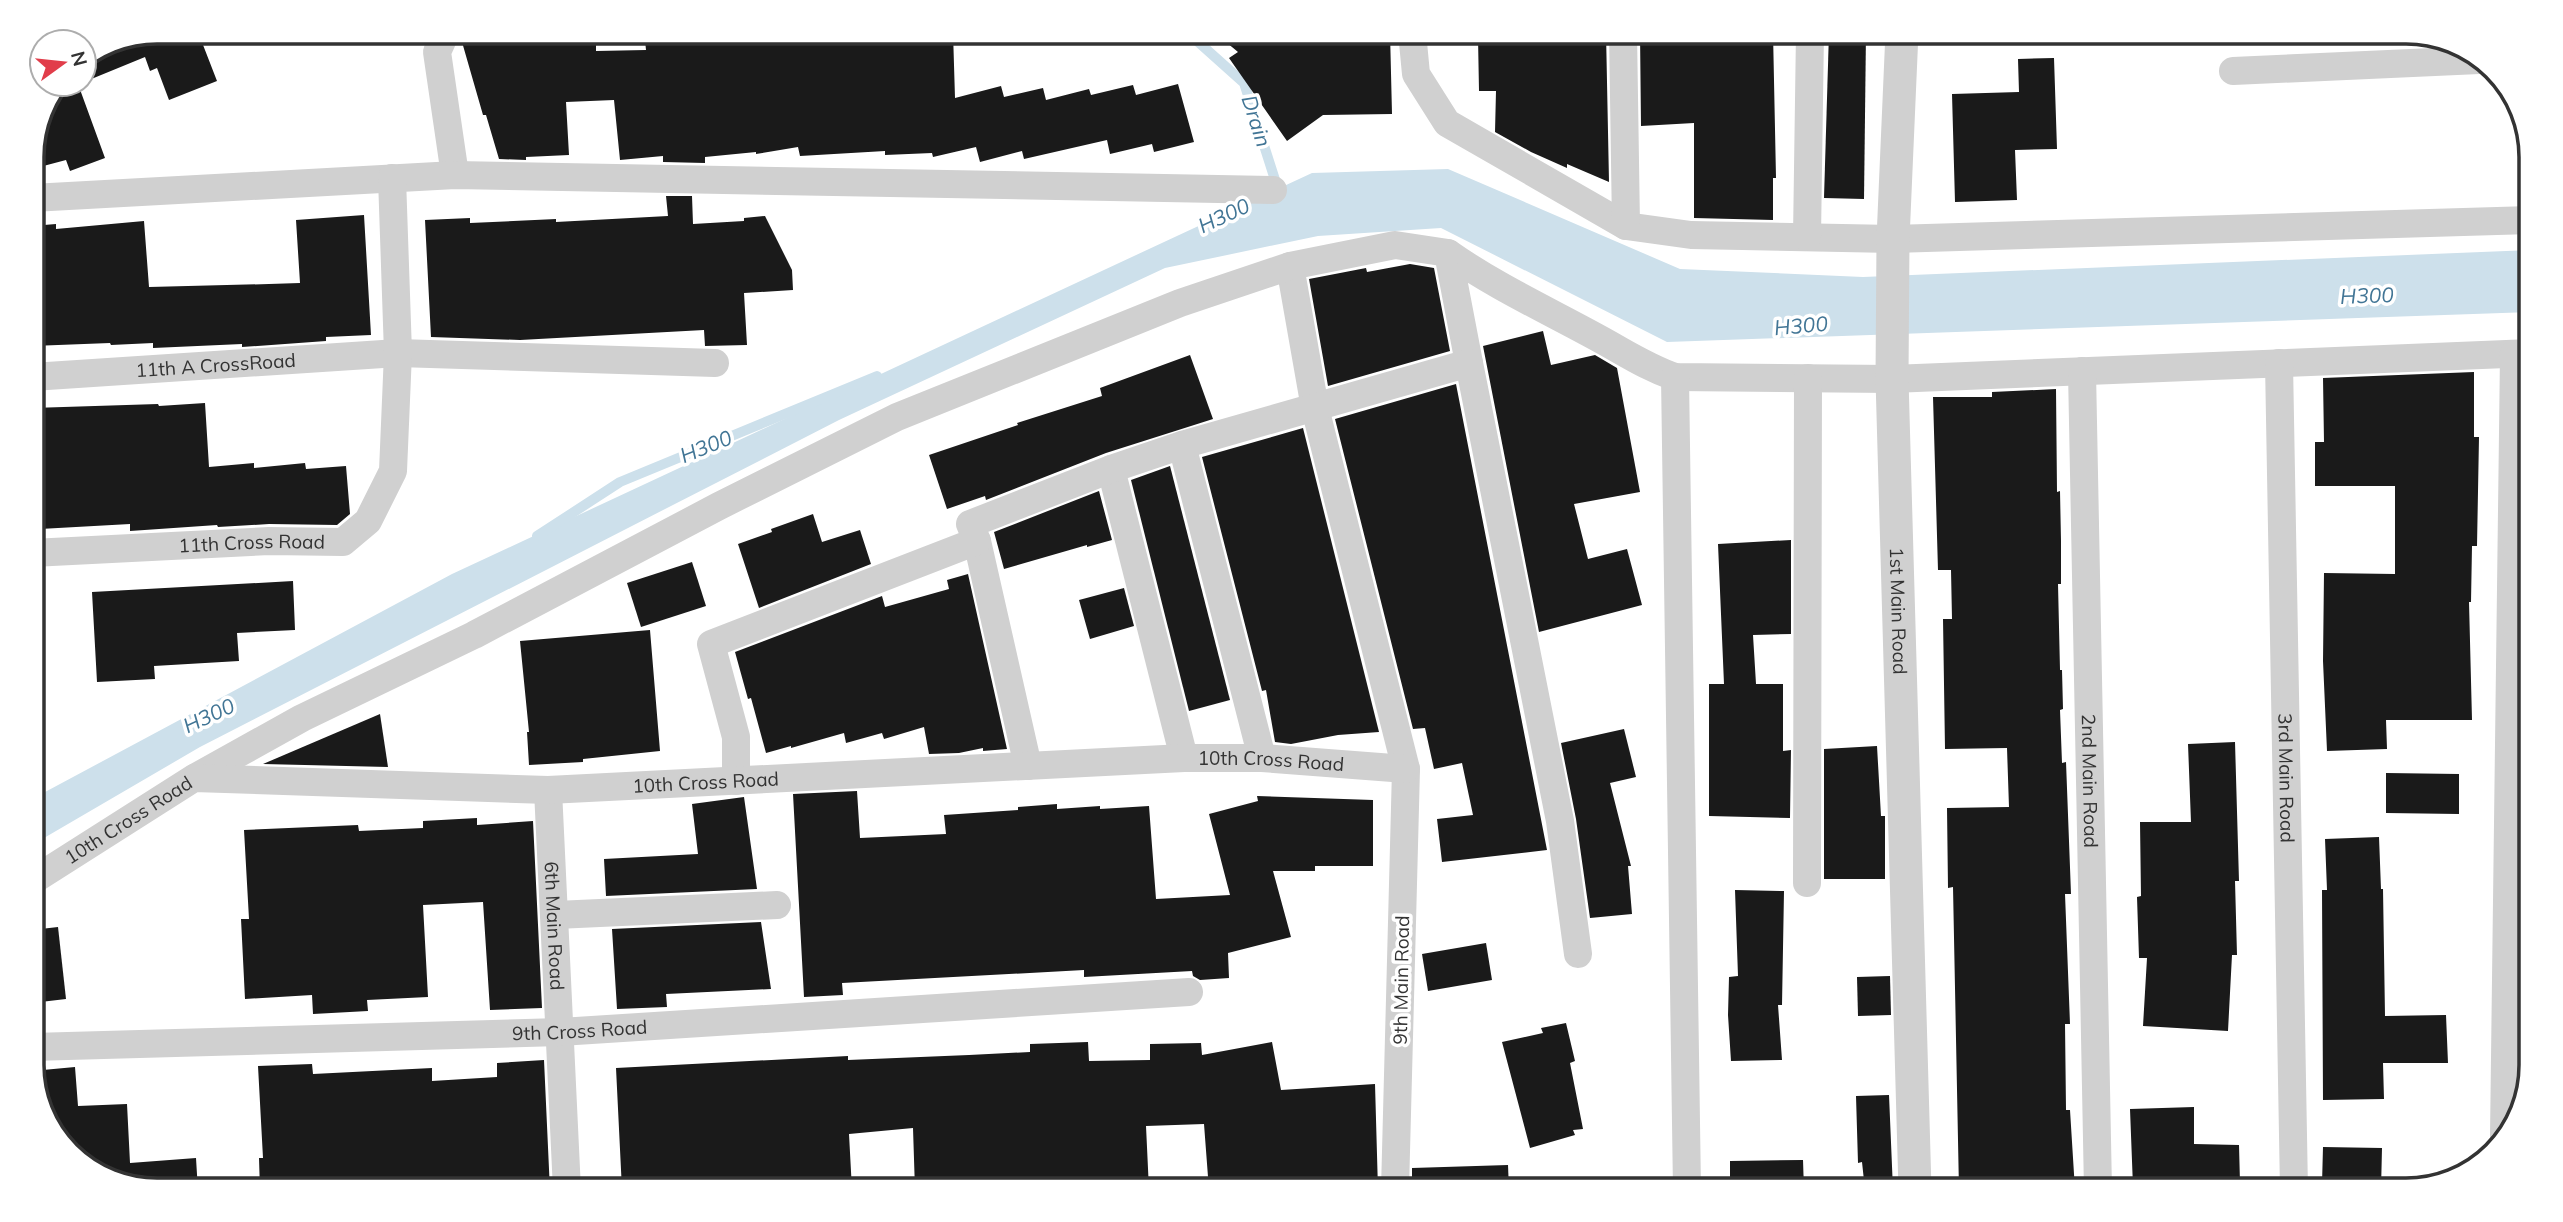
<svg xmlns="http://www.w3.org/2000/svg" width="2563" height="1222" viewBox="0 0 2563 1222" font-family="Mulish,sans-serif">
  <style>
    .water { fill: #cde0eb }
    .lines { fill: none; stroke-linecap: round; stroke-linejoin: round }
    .stream { stroke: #cde0eb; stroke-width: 10 }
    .building { fill: #1a1a1a }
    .minor { stroke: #d0d0d0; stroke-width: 28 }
    .tertiary { stroke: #d0d0d0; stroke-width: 33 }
    .labels { text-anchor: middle; stroke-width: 7; stroke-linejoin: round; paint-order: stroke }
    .street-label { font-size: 19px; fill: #333; stroke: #fff }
    .water-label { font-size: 21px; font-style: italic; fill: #417595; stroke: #fff }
    .rim { fill: none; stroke: #333; stroke-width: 3.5 }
  </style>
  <rect width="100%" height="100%" fill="#fff"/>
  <polygon class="water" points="1448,169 1680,269 1863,277 2531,250 2531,312 1667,342 1441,228 1318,236 1165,268 839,420 200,747 32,845 32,799 452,574 1312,173"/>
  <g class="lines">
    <g class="stream">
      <polyline points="1187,32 1244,83 1277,186"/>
      <polyline points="537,536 620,482 877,376"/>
    </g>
  </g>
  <g class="building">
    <polygon points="157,32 198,32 217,81 169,100 157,68 150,71 145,57 84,82 84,58 109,41"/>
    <polygon points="761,32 953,32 955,98 1001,86 1004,97 1043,88 1046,100 1089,89 1091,95 1133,85 1136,95 1178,84 1194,142 1154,152 1152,144 1110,154 1107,140 1024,159 1022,151 980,162 976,147 933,157 932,153 885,155 885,151 800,156 798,147 756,154 756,152 705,157 705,163 663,162 663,156 620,160 614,100 566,102 569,155 526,157 526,160 499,159 486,115 483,115 462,42 552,39 552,42 596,41 596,51 646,50 645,40 687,39 687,34"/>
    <polygon points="1214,32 1390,32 1392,114 1323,115 1287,141 1229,58 1238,52"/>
    <polygon points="1572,32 1606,32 1609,182 1567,164 1567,168 1531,152 1495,132 1496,91 1479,91 1478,37 1571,35"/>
    <polygon points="1640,32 1773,32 1776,178 1773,178 1773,220 1694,218 1694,123 1641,126"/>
    <polygon points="1829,32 1866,32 1864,199 1824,198"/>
    <polygon points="2054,58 2057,149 2015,150 2017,200 1955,202 1952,94 2019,92 2018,59"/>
    <polygon points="61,84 78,84 105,158 70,171 66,160 32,169 32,149"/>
    <polygon points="666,196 692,196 693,224 744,221 744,218 765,216 792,270 793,290 744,293 747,345 705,346 704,330 520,340 431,337 425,220 470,218 470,223 556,219 556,222 668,216"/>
    <polygon points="364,215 371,335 326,337 326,341 242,347 242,344 153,348 153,343 111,345 110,343 32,346 32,226 56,224 56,229 144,221 149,287 269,284 300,283 296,220"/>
    <polygon points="1410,264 1434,268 1450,351 1328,386 1309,279 1366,268 1367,272"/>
    <polygon points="1543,331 1551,365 1595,355 1617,368 1640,492 1574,504 1588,559 1627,549 1642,605 1539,632 1483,346"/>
    <polygon points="1190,355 1213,419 1106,453 986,500 985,496 947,509 929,455 1018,425 1017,423 1102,396 1100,388"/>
    <polygon points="2474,372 2474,437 2479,437 2477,546 2472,546 2471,602 2469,602 2472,720 2386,720 2387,749 2327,751 2323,661 2324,573 2395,574 2395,486 2315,486 2315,442 2324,442 2323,378"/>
    <polygon points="1456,384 1547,850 1442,862 1437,819 1473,815 1462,763 1434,769 1425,728 1413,729 1335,419"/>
    <polygon points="2056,389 2057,492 2060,491 2061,541 2061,584 2058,584 2060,670 2062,670 2063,709 2060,710 2062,763 2066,762 2071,894 2065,894 2070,1024 2065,1024 2066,1110 2070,1110 2075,1190 1959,1190 1953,887 1948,888 1947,808 2009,807 2007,748 1945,749 1943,619 1952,619 1951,570 1938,570 1933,397 1992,397 1992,392"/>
    <polygon points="205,403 209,467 254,463 254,468 305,463 306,469 346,466 350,514 337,525 269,524 218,527 217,525 130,531 130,524 40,529 39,525 32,525 32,408 158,404 159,406"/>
    <polygon points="1303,428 1379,732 1338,735 1291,744 1275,742 1266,690 1262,691 1202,457"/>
    <polygon points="1170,466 1230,700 1189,711 1131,480"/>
    <polygon points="1099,491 1112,540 1087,547 1087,545 1004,569 994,532"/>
    <polygon points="813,514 822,542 860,530 871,564 759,608 738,544 772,532 771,529"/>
    <polygon points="1791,540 1791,634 1753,635 1756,684 1783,684 1783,751 1791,750 1790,818 1709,816 1709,684 1724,684 1718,544"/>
    <polygon points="692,562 706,606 641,627 627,583"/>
    <polygon points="968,574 1007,749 983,751 983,748 959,753 929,754 924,727 884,739 882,733 846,743 844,733 791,748 791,746 766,753 751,698 748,699 735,652 882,596 885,607 949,589 947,580"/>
    <polygon points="293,581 295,630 237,633 239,661 154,666 155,679 97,682 92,592"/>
    <polygon points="1124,588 1134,626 1090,639 1079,600"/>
    <polygon points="650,630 660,751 583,759 583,762 529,765 527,732 529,732 520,641"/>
    <polygon points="380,714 388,767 263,764"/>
    <polygon points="1624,729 1636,777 1610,783 1631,866 1628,866 1632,914 1590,918 1576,819 1561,743"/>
    <polygon points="2235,742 2239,881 2235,881 2237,955 2232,955 2228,1031 2143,1026 2147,958 2139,958 2137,897 2141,896 2140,822 2191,822 2188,744"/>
    <polygon points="1877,746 1881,816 1885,816 1885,879 1824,879 1824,749"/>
    <polygon points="2386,773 2459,774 2459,814 2386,813"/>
    <polygon points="857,791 860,838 946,834 944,815 1018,810 1018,807 1057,804 1057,809 1100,806 1100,809 1149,806 1156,899 1230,895 1209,814 1258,801 1257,796 1373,800 1373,866 1315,866 1315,871 1273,871 1291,937 1228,953 1229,978 1200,980 1193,976 1192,971 1084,977 1084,970 842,983 843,995 804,997 793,794"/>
    <polygon points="744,797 757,889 606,896 604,859 698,854 692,804"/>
    <polygon points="477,818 477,825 533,821 542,1008 490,1010 483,902 423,905 428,997 367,1000 368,1011 313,1014 312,995 245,999 241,919 249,919 244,830 358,825 359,831 423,828 423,821"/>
    <polygon points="2379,837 2381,889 2383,889 2385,1016 2446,1015 2448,1063 2383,1063 2384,1099 2323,1100 2322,890 2327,890 2325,839"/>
    <polygon points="1735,890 1784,891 1782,1005 1778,1005 1782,1060 1731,1061 1728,1015 1729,977 1738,976"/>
    <polygon points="761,922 771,989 666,994 667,1007 617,1009 612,929"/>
    <polygon points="58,927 66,999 32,1003 32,930"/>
    <polygon points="1486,943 1492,980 1428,991 1422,954"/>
    <polygon points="1890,976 1891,1015 1858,1016 1857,977"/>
    <polygon points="1566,1023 1575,1061 1570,1063 1583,1129 1573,1130 1575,1135 1530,1148 1502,1042 1543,1033 1541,1028"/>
    <polygon points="1088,1042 1089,1061 1150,1060 1150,1044 1201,1043 1202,1055 1272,1042 1281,1090 1375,1084 1378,1190 1209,1190 1204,1124 1146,1126 1149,1190 915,1190 913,1128 849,1134 852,1190 622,1190 616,1068 848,1056 848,1060 969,1055 1030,1052 1030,1044"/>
    <polygon points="544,1060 550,1191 260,1191 259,1158 263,1158 258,1066 312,1064 313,1074 432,1068 432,1081 497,1077 497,1063"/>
    <polygon points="75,1067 78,1106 127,1104 130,1163 196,1158 198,1191 157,1191 102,1178 53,1135 32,1071"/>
    <polygon points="1889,1095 1893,1190 1865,1190 1862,1162 1858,1163 1856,1096"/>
    <polygon points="2194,1107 2194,1144 2239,1145 2240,1183 2133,1187 2130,1109"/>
    <polygon points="2323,1147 2382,1148 2381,1190 2327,1190 2327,1184 2322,1184"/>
    <polygon points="1803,1160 1804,1190 1730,1190 1730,1161"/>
    <polygon points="1508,1165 1509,1190 1412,1190 1412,1168"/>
  </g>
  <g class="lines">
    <g class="minor">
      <polyline points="446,32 437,52 455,175"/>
      <polyline points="1412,32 1416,74 1447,123 1626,226 1691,235 1893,239 2531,220"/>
      <polyline points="1623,32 1626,226"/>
      <polyline points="2233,71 2479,60"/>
      <polyline points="32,198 455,175 1273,190"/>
      <polyline points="1807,237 1810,32"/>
      <polyline points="1290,266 1315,408 1406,769 1395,1190"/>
      <path d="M1469,363L1448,253C1495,286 1547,310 1598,338C1624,352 1646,367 1675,377L1892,379L2531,353"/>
      <path id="s1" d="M2279,363L2294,1190"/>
      <path id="s2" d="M2082,371L2098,1190"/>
      <path id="s3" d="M32,377L398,353L715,363"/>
      <polyline points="1675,377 1687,1190"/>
      <polyline points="1182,445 1262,758"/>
      <polyline points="1111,469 1184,758"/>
      <polyline points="977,541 1028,766"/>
      <path id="s4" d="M32,553L269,541L343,542L368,521L393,471L398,353L392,178"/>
      <polyline points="196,777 302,718 474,635 719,506 897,417 1180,303 1290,266 1395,245 1448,253"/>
      <polyline points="736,781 736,737 711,644 977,541 970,524 1111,469 1182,445 1469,363 1560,821 1578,954"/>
      <path id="s5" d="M548,790L567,1190"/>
      <path id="s6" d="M32,881L194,778L548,790L1184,758H1262L1406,769"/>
      <polyline points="1807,883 1808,378"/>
      <polyline points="556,915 777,905"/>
      <path id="s7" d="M32,1047L560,1032L1189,992"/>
      <polyline points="2504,1136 2514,354"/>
    </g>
    <path class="tertiary" id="s8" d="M1902,32L1893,239L1892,379L1915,1190"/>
  </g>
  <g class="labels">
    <g class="street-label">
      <text dy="7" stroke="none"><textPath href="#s3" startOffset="184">11th A CrossRoad</textPath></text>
      <text dy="7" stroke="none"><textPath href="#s4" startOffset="220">11th Cross Road</textPath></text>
      <text dy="7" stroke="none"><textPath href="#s8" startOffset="579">1st Main Road</textPath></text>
      <text dy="7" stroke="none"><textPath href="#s6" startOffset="1270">10th Cross Road</textPath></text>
      <text dy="7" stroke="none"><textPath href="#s1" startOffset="415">3rd Main Road</textPath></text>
      <text dy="7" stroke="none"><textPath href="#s2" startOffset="410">2nd Main Road</textPath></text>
      <text dy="7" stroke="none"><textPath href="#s6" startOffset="704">10th Cross Road</textPath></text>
      <text dy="7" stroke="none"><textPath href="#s6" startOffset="114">10th Cross Road</textPath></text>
      <text dy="7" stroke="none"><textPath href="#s5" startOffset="136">6th Main Road</textPath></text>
      <text transform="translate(1401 980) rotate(-89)" y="7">9th Main Road</text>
      <text dy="7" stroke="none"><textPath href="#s7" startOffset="548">9th Cross Road</textPath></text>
    </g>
    <g class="water-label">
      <text transform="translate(1256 121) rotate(72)" y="7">Drain</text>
      <text transform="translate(1224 216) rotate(-25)" y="7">H300</text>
      <text transform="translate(2367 296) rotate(-2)" y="7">H300</text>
      <text transform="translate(1801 326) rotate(-5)" y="7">H300</text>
      <text transform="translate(706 447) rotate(-22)" y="7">H300</text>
      <text transform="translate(209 716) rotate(-25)" y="7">H300</text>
    </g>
  </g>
  <path d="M0 0H2563V1222H0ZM157 44H2406A113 113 0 0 1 2519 157V1065A113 113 0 0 1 2406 1178H157A113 113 0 0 1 44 1065V157A113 113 0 0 1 157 44Z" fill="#fff" fill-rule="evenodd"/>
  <path class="rim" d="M157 44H2406A113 113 0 0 1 2519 157V1065A113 113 0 0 1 2406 1178H157A113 113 0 0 1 44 1065V157A113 113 0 0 1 157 44Z"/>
  <g transform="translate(63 63) rotate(75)"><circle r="33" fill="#ffffff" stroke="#adadad" stroke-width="2"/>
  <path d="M0-5L12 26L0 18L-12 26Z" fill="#e13d4a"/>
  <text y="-10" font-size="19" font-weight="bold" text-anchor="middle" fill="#333333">N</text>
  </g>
</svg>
